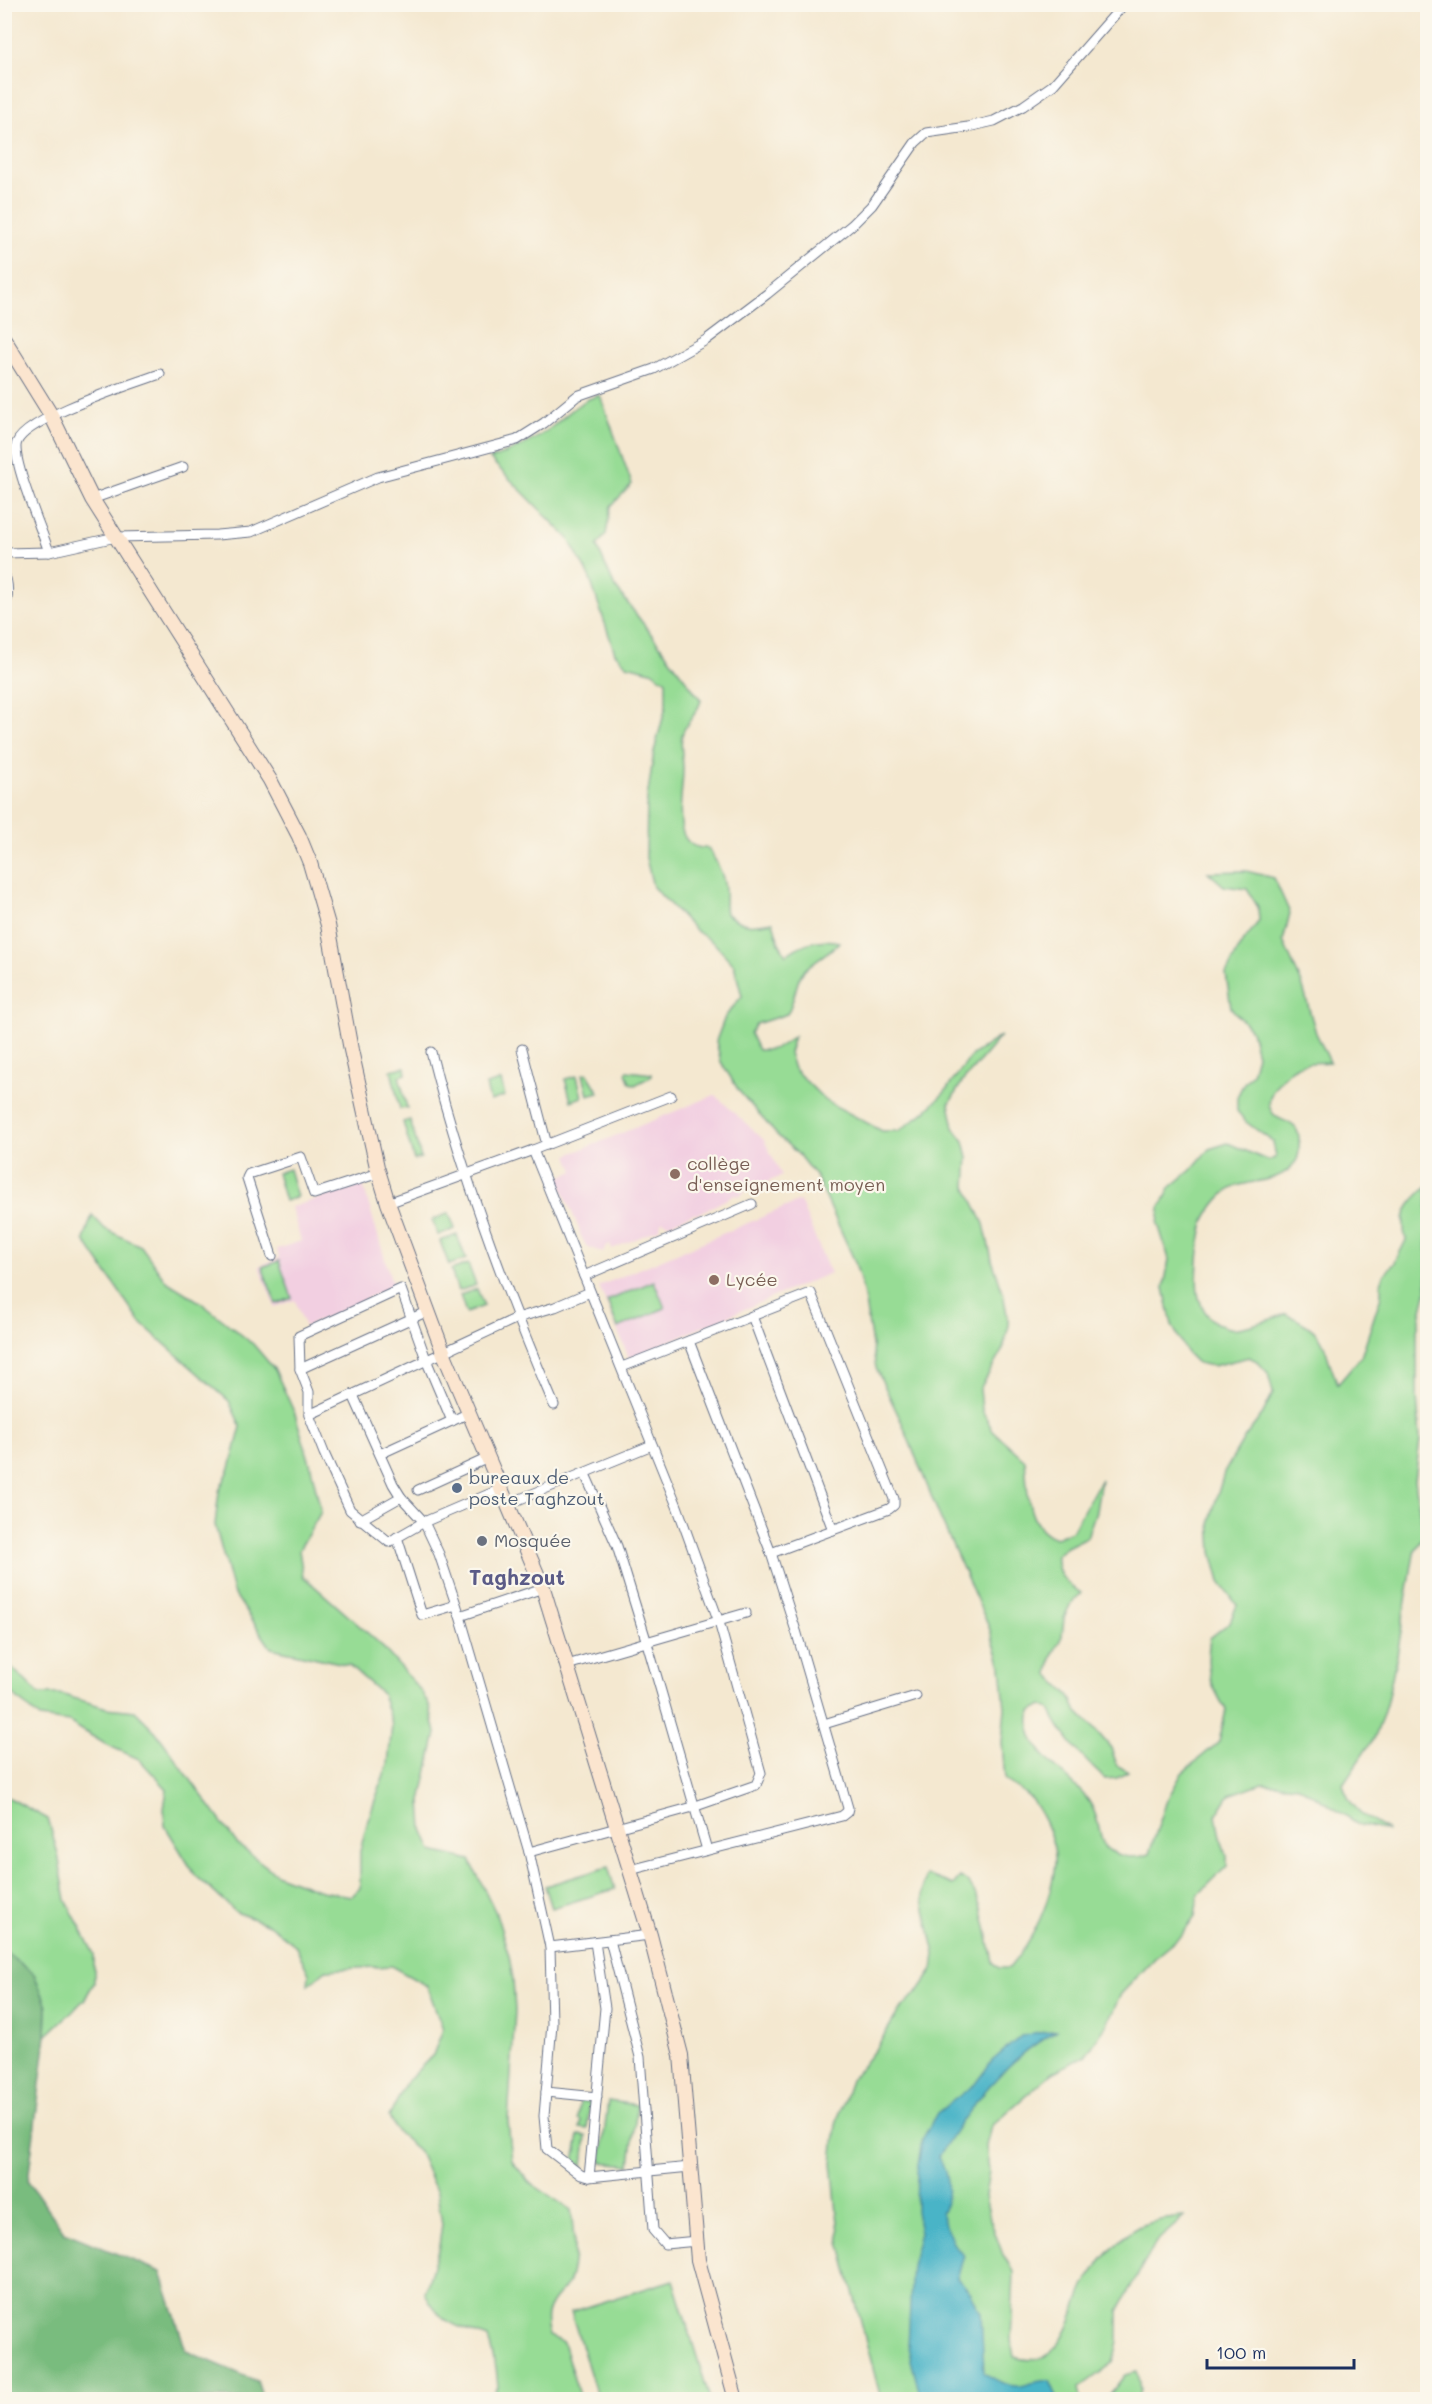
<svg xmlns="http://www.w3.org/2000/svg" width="1432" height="2404" viewBox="0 0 1432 2404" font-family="Mali,sans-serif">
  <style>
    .built { fill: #f2cfe1 }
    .green { fill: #97dc95; stroke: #59867a; stroke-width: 1.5 }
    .forest { fill: #79bc7e; stroke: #4a766e; stroke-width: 1.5 }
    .water { fill: #4ab4c7; stroke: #327292; stroke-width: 1.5 }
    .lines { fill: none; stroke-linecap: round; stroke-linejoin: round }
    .minor-casing { stroke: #677086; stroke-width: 11 }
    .secondary-casing { stroke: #677086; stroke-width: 16 }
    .minor { stroke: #fff; stroke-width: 9 }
    .secondary { stroke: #fbe5cf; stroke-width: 14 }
    .education-dot { fill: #8d6e63; stroke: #fbf7ec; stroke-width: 2 }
    .service-dot { fill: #5c6f8a; stroke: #fbf7ec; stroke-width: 2 }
    .worship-dot { fill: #6b7280; stroke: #fbf7ec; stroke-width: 2 }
    .labels { text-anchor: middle; stroke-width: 4.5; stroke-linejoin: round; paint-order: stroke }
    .education-label { font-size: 18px; fill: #785e54; stroke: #fbf7ec; text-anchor: start }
    .service-label { font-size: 18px; fill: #4e5e75; stroke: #fbf7ec; text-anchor: start }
    .worship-label { font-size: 18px; fill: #5b616d; stroke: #fbf7ec; text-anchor: start }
    .quarter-label { font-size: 21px; font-weight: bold; fill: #5b5b87; stroke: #fbf7ec }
  </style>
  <rect width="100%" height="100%" fill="#fbf7ec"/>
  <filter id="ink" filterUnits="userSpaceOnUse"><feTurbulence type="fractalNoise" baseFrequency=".0167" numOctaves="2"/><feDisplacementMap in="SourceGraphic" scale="12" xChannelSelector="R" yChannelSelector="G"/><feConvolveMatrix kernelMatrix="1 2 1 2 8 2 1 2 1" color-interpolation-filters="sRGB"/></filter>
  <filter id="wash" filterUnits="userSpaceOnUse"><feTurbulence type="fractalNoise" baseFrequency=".008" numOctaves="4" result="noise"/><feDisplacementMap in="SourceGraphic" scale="24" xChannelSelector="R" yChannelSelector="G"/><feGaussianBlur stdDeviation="1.35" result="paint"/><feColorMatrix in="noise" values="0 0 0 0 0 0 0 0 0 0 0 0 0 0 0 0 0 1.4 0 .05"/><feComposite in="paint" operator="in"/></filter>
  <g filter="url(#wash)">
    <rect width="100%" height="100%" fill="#f4e8d0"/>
    <g class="built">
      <polygon points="715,1095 764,1140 782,1176 745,1191 740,1196 735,1195 696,1215 695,1213 669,1224 662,1221 659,1229 612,1249 610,1244 606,1246 603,1253 586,1246 580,1234 579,1229 558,1178 574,1171 568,1155"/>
      <polygon points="363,1185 393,1286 305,1327 295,1300 275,1307 259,1266 279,1258 277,1249 301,1241 291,1207"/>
      <polygon points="800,1201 830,1273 629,1358 599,1286"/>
    </g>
    <g class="green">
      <path d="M600,395L632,484L611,506L606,534L597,546L614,585L701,700C698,713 688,720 683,732C679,741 683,758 683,769C683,797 668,851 708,848C716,861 724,874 725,890C726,899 724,904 726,914C746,927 751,926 773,922L779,943L786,955C802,943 819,937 839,942C829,954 812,960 802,973C795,984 795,1001 787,1014L756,1024L750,1033L758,1050C774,1051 782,1046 794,1036L789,1053L794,1069L826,1101L882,1131H899L926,1111L944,1093L972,1055L1001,1036L962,1082L949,1104L954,1128L964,1141L968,1157L966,1186L984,1224L992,1260L1003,1293L1009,1325L1003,1349L980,1389L982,1410L993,1431L1025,1460C1028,1487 1024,1528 1056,1538L1072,1531L1101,1479L1096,1511L1087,1537L1067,1547L1057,1555C1055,1574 1066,1583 1081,1593L1070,1605L1064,1618L1062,1636L1051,1658L1048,1674L1070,1696L1076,1710L1094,1728L1111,1748L1117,1765L1128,1772L1117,1778L1105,1779C1083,1759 1062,1736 1050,1709L1042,1705L1031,1711C1021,1752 1068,1772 1088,1800C1099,1815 1098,1833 1105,1848C1120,1857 1133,1860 1149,1854L1167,1800L1182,1773L1219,1742L1226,1710C1209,1682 1205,1670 1210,1638L1230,1622L1237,1605L1220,1582L1212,1552L1210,1520L1224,1473L1245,1437L1262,1415L1273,1393L1268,1373L1257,1361L1249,1357L1213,1366L1197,1363L1187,1353L1172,1325L1164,1288L1169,1259L1158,1224L1160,1208L1171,1187L1191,1170L1209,1149L1228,1143L1269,1161L1276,1157L1273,1142L1246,1122L1237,1111V1097L1244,1083L1252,1074L1257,1055L1251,1030L1231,1008L1226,974L1240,946L1259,921L1258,907L1247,889L1224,886L1208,872L1246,871L1274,878L1290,913L1283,941L1302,984L1316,1033L1330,1062C1322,1063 1311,1062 1303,1064C1289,1068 1265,1092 1270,1108C1276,1127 1302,1114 1299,1147C1299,1153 1298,1160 1294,1164C1281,1181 1258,1180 1240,1185C1226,1189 1214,1204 1207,1216C1199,1230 1194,1286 1200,1301C1205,1315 1215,1325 1229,1328C1240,1331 1273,1318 1286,1314C1332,1335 1320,1345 1338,1384L1361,1357L1381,1296V1283L1384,1274L1394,1264L1406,1240C1399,1215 1408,1203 1427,1187V1290L1417,1330V1397L1420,1439L1415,1480L1420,1516L1426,1533L1414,1553L1397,1655L1386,1705L1376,1735L1343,1784C1349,1809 1367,1818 1388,1831L1360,1825L1299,1786L1262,1783L1229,1795L1216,1816L1220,1837L1227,1856V1866L1198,1895L1195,1917L1182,1935L1159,1954L1121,1994L1107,2024L1085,2056L1052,2073L991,2126L986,2146L989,2171L985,2196L990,2219L1003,2255L1014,2272L1011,2340L1014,2357C1063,2373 1070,2316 1085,2285C1094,2267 1121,2236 1139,2227C1153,2220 1169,2219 1184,2217L1156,2242L1118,2311V2341L1113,2363L1079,2388L1081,2399H881L840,2242L832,2163L836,2124L851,2080L877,2047L899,2011L920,1989L933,1970L935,1954L923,1900V1885L927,1875L953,1885L960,1877C983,1888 988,1940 993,1962L999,1968H1009C1033,1941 1052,1900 1055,1863C1057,1844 1043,1815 1031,1799C1025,1792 1013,1786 1005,1780L1002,1742L1005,1708L1001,1666L989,1627L939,1515L902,1423L876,1368L863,1291L855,1262L817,1178L798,1154L777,1135L739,1091L721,1062L716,1041L725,1017L742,996L734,965L715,944L695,930L653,887L646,858L647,799L654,752L666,706V681L651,671L627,665L615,653L589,576L568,538L490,459C513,451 535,441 553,426C569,413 580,400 600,395Z"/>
      <polygon points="405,1067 406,1074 399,1076 407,1108 400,1109 391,1070"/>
      <polygon points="627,1071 652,1074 652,1076 635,1085 630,1083 626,1073"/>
      <polygon points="587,1073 599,1092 588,1095 583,1074"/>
      <polygon points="577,1076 582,1097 571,1101 565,1079"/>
      <polygon points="501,1081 505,1096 490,1101 486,1085"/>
      <polygon points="410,1120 421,1158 414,1160 403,1122"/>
      <polygon points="289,1169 297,1197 285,1201 277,1173"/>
      <polygon points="449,1213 455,1229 438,1235 432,1220"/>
      <path d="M92,1215L105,1229L141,1246L166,1281L200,1302L253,1344L275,1370L295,1414L310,1463L321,1512L299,1550L303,1576L379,1643L421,1691L430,1708L436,1733L421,1801L423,1829L432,1851L470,1860L496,1913L509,1956L513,1980L515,2011L508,2121L512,2161L529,2182L571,2210C574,2234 577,2260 568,2284C566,2288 562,2291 559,2294C546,2308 544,2318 549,2336L563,2342L580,2399H490L498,2387L496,2367L488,2338C458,2326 439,2324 425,2293L439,2246L442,2224L437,2193L418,2150L398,2133L389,2117L407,2081L433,2055L443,2029L427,1986L391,1966L326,1970L308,1985L309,1974L295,1945L269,1925L236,1912L195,1875L165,1826L164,1809L167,1789L139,1759L105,1744L69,1722L40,1718L5,1688V1661L39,1694H60L107,1708L135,1711L156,1732L238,1845L278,1875L321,1891L352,1896L360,1888V1851L368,1820L388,1764L392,1725L382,1694L349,1665L271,1648L233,1592L215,1525L219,1491L230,1468L241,1427L229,1401L140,1322L84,1240Z"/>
      <polygon points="457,1235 466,1259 449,1265 440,1241"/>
      <polygon points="279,1261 292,1298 276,1304 262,1267"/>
      <polygon points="468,1264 476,1285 458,1291 451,1270"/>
      <polygon points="654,1281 665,1308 618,1328 607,1301"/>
      <polygon points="477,1289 484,1306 466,1313 460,1295"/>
      <polygon points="4,1795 48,1819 58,1854 66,1900 94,1954 94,1983 84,2000 46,2036 47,2006 34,1974 5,1951"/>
      <polygon points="608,1867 615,1889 552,1908 545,1886"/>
      <polygon points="580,2101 590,2103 587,2129 580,2128 581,2121 578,2120"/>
      <polygon points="608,2101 637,2105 630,2165 601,2162"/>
      <polygon points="579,2135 586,2136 583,2166 574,2161"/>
      <polygon points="673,2280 710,2399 598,2399 571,2312"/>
      <polygon points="1137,2372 1140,2389 1138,2399 1106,2399 1125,2375"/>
    </g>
    <polygon class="forest" points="4,1951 34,1974 47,2006 46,2036 28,2181 64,2232 161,2272 186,2351 257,2381 263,2399 5,2399"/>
    <path class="water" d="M1057,2030C1005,2060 969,2106 939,2156C948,2175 952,2195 941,2214L953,2243L964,2256L957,2277L971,2293L981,2313L984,2373C995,2379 1007,2388 1021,2386C1032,2384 1038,2379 1050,2381L1058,2399H921L908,2348L912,2262L920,2233L916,2211L917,2172L922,2140L937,2113L975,2084L992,2061L1021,2036Z"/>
  </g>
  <g filter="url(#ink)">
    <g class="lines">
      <g class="minor-casing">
        <g id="minor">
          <polyline points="92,499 183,467"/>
          <path d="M49,552C41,528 15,468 16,446C17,420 135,383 160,374"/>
          <polyline points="4,553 49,552 116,537 217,535 251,532 378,477 517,440 544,423 577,396 654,369 706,340 767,294 853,224 872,205 915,143 926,133 968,127 994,121 1023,106 1053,85 1124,4"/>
          <path d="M4,574C10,586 8,599 4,612"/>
          <polyline points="522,1049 547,1145"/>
          <path d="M431,1052C461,1173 505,1290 554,1405"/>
          <polyline points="533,1150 671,1096"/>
          <polyline points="388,1203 533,1150 677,1506 719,1622 761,1773 756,1785 693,1807 529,1852"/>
          <polyline points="272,1256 247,1178 249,1174 301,1157 314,1194 379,1173"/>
          <polyline points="584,1276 752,1204"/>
          <polyline points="752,1316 833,1530"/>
          <polyline points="622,1367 811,1293 894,1499 894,1505 889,1509 771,1553"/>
          <polyline points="300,1369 428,1311"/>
          <polyline points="353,1395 393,1484 401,1497 424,1522 439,1554 460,1616 529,1852 550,1947 552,2024 544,2116 547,2149 581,2175 589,2177 690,2167"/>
          <polyline points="309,1415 517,1318 555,1307 590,1292"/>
          <polyline points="452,1421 427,1362 401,1289 299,1336 300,1369 309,1392 309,1415 324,1453 350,1510 389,1542 424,1522 501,1489"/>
          <polyline points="380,1454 469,1413"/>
          <polyline points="585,1474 617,1546 647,1643 707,1850"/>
          <polyline points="418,1490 488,1458"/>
          <polyline points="508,1504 652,1445"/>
          <polyline points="360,1520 401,1497"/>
          <polyline points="397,1537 422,1615 456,1605"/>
          <polyline points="460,1616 543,1588"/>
          <polyline points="567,1665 746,1613"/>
          <polyline points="824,1724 916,1696"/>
          <polyline points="630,1870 842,1816 847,1812 848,1808 797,1634 771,1553 689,1341"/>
          <polyline points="610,1940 640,2057 653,2230 665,2244 697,2241"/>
          <polyline points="550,1947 650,1935"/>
          <polyline points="546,2092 597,2097"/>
          <polyline points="589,2177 605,2008 595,1942"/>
        </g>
      </g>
      <g class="secondary-casing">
        <polyline id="secondary" points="4,339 51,415 92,499 270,780 299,836 310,863 328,925 351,1050 377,1167 388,1203 444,1354 543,1588 650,1935 681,2055 698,2260 736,2400"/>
      </g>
      <use href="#minor" class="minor"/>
      <use href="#secondary" class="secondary"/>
    </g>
  </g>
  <g class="education-dot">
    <circle cx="675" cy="1174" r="6"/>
    <circle cx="714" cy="1280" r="6"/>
  </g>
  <circle class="service-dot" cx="457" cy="1488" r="6"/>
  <circle class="worship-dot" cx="482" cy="1541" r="6"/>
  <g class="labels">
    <g class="education-label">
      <text x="687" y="1170">collège<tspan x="687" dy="21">d'enseignement moyen</tspan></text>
      <text x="726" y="1286">Lycée</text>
    </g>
    <g class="service-label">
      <text x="469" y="1484">bureaux de<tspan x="469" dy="21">poste Taghzout</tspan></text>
    </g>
    <g class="worship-label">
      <text x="494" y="1547">Mosquée</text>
    </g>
    <g class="quarter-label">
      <text x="517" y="1585">Taghzout</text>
    </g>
  </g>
  <rect width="1432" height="2404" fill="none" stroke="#fbf7ec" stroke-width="24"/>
  <path d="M1207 2359v9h147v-9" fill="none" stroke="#1b2f5e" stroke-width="3"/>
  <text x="1216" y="2359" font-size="18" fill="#1b2f5e" stroke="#fbf7ec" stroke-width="4.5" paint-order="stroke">100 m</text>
</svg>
